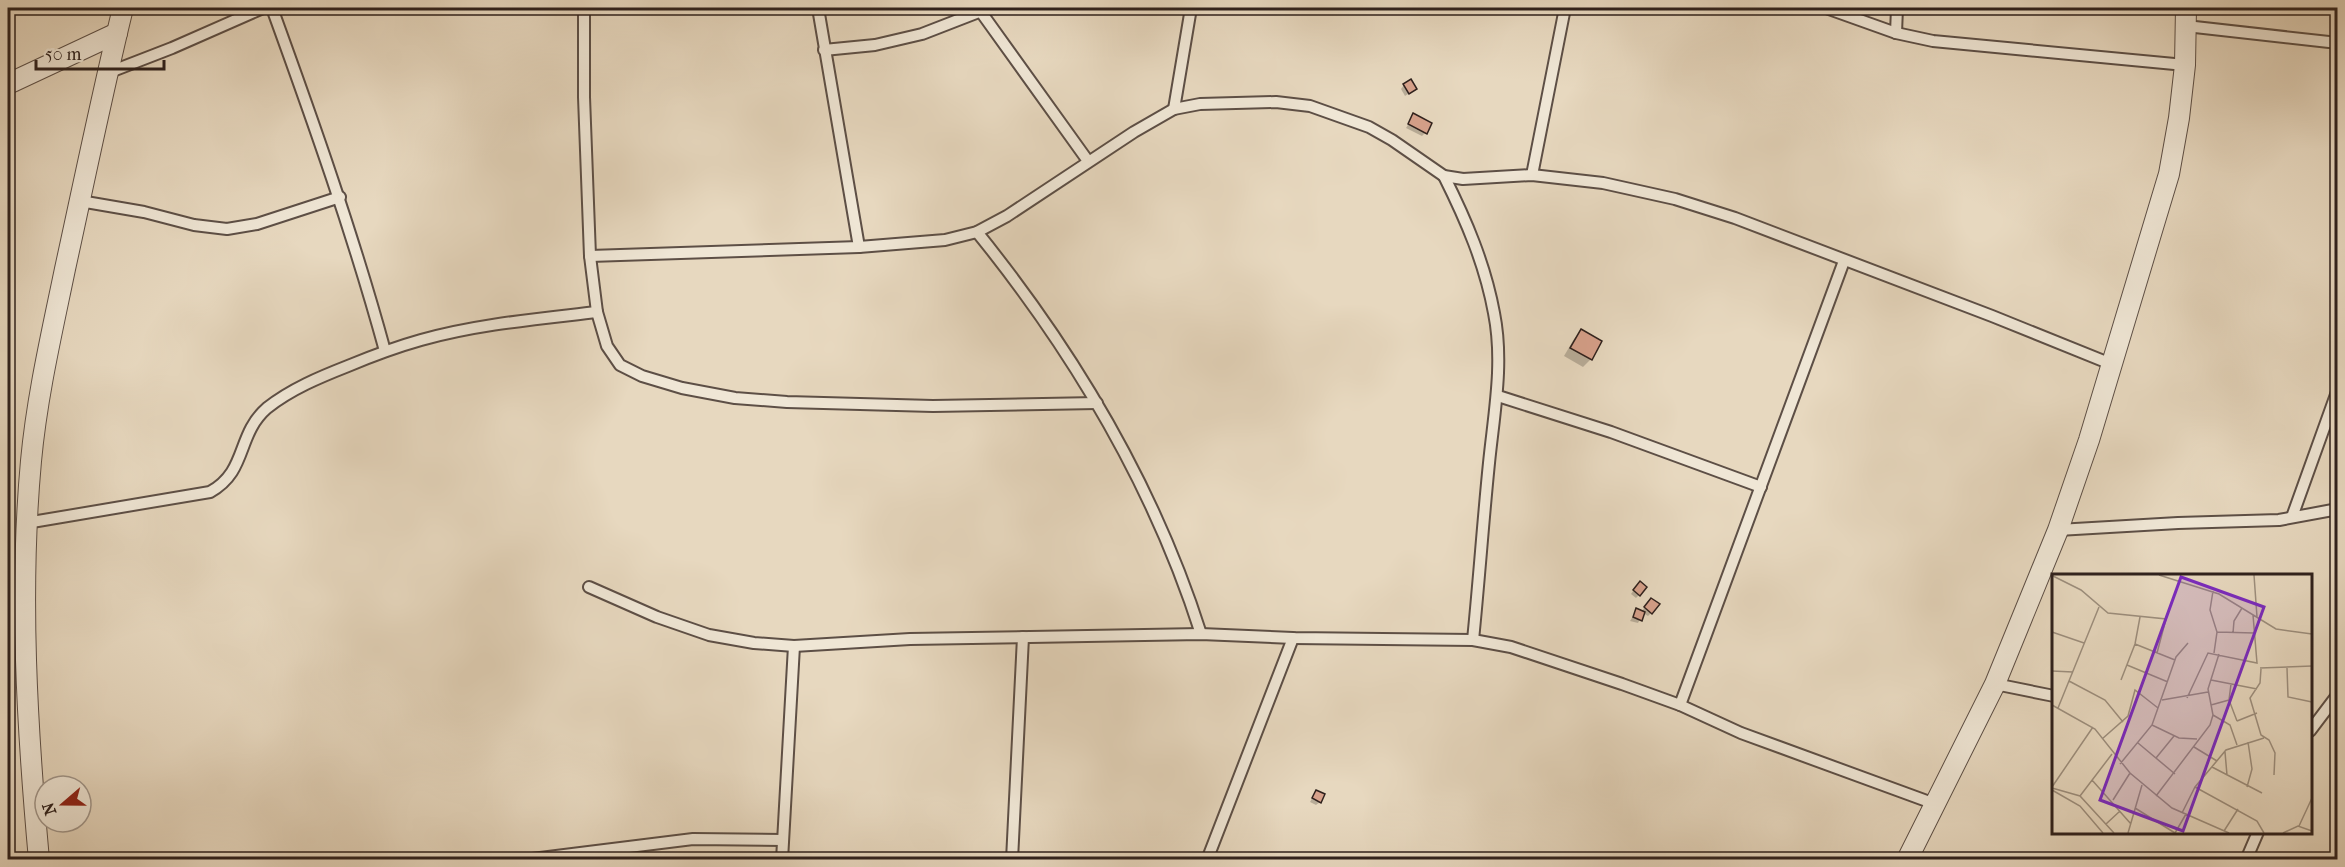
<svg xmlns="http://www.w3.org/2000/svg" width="2345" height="867" viewBox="0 0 2345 867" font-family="'IM FELL French Canon',serif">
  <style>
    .shadow { fill: #0003 }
    .building { fill: #d7a18b; stroke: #2f211d; stroke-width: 1.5 }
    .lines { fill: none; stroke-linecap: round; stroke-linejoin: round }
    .lane-casing { stroke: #5d4f46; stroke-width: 14 }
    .street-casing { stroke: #5d4f46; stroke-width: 22 }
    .lane { stroke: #efe6d5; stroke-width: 10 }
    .street { stroke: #efe6d5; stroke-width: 20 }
    .inset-road { fill: none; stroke: #9d8f7e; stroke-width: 1.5 }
    .view { fill: #7b2cbf; fill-opacity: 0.15; stroke: #7b2cbf; stroke-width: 3 }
    .inset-edge { fill: none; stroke: #2f211d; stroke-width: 3 }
  </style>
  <rect width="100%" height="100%" fill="#e7d8bf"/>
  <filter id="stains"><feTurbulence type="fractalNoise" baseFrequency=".00333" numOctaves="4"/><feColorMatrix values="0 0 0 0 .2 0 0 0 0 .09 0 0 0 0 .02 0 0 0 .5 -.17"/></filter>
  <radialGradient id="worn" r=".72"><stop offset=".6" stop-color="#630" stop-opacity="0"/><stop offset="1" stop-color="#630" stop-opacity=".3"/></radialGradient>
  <g class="shadow">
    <polygon points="1404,85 1411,92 1405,96 1401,89"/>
    <polygon points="1414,115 1425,133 1422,136 1406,128"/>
    <polygon points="1581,331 1591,359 1583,367 1564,356 1574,339"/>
    <polygon points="1636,587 1639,595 1636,598 1631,594"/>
    <polygon points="1648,603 1651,613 1648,616 1643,613 1638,623 1630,621 1637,610 1641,612"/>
    <polygon points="1316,791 1320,802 1316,805 1310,802"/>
  </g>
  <g class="building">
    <polygon points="1411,79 1417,89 1409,94 1403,84"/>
    <polygon points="1413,113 1432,123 1427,134 1408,124"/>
    <polygon points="1581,329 1602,341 1592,360 1570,348"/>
    <polygon points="1640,581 1647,587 1640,596 1633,590"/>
    <polygon points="1651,598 1660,604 1652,614 1644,607"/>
    <polygon points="1636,608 1645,612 1642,621 1633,617"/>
    <polygon points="1316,790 1325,794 1321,803 1312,798"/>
  </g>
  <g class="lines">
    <g class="lane-casing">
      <g id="lane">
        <path d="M272,8C313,121 353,234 385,351"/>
        <polyline points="584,8 584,97 590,256 597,312 607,346 620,365 642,376 682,388 735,398 787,402 933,406 1097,403"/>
        <polyline points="818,8 859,247"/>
        <polyline points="1826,8 1896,33 1933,41 2185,65"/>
        <polyline points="981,12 1088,161"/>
        <polyline points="2186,26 2338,43"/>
        <polyline points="1896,33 1897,8"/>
        <polyline points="824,50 875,45 922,34 989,8"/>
        <polyline points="110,72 172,48 263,8"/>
        <polyline points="1174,109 1191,8"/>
        <polyline points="1532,175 1565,8"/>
        <path d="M1444,176C1466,220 1485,264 1494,313C1504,363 1494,413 1489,463C1483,522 1479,581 1473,640"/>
        <polyline points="80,201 144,212 194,225 227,229 257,224 340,197"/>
        <path d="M977,232C1074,352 1154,486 1201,634"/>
        <polyline points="590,256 859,247 945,240 977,232 1007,216 1134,132 1174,109 1200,104 1276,102 1310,106 1369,127 1392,140 1444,176 1463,179 1532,175 1603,183 1675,199 1735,218 1992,316 2111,364"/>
        <polyline points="1498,396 1611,432 1761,487"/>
        <polyline points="2292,517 2338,389"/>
        <path d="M26,523L210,492C248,471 236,435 267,408C291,389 320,377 348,366C372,356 396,347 421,340C478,324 538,319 597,312"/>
        <polyline points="2058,530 2178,523 2279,520 2338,509"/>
        <polyline points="589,587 657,617 709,635 754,643 794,646 910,639 1201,634 1293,638 1473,640 1511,647 1622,684 1680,705 1741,733 1935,804"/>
        <polyline points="1995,684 2054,696"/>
        <polyline points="1680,705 1844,261"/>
        <polyline points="2310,731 2338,694"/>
        <polyline points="457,860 474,860"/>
        <polyline points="524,860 693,839 783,840"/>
        <polyline points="782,860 794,646"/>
        <polyline points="1012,860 1023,637"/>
        <polyline points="1207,860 1293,638"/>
        <polyline points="2246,860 2258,832"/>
      </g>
    </g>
    <g class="street-casing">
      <g id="street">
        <polyline points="8,84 117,33"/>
        <path d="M39,860C27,727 19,593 31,461C37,396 52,332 65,269C84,182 102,94 123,8"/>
        <polyline points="1907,860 1995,684 2058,530 2089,440 2169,174 2179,118 2185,65 2186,8"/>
      </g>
    </g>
    <use href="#lane" class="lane"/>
    <use href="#street" class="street"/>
  </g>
  <g transform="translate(2052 574)">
    <rect width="260" height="260" fill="#e7d8bf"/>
    <path class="inset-road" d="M107,1L167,20L224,55L260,60M202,1L205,43M1,2L29,16L56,39L114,45L105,79M161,17L158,36L165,58L162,79M0,58L32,69M165,58L202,59M181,59L182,47L190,34M83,70L123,86M75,91L116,108M208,94L260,92M235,94L236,123L260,128M209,95L208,109L198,124L209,161L217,166L223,179L222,201M0,97L21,98M69,106L83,70L88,43M159,106L205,115M17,107L53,126L71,148M179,110L177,126L185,147M135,124L156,79L205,89L201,41M110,126L156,118M0,131L43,155L78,199L120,234L177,259M159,131L177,126M6,134L47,33M161,141L178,151L185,171M185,147L205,139M100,151L127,164L145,165M50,165L76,142L83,116L106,134M86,169L123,200M142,173L165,187M173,178L175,201M104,184L122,162M68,190L100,151L124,83L136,69M160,193L210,219M40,206L79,250M0,213L41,153M143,213L205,247L212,259M195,213L200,195L196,168M0,214L28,222L62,259M0,216L28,232L51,259M28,222L60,180M104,222L158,151L161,141L156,115L167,80M61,226L78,199M83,234L123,259M130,239L143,213L174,176L212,164M54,250L68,237M247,252L260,224M172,257L186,235M76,259L90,211M123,259L134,240M231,259L246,252L260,257"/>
    <path class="view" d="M129,3L212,33L131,257L48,226Z"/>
    <rect width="260" height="260" class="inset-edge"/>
  </g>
  <rect width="2345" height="867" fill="none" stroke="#e7d8bf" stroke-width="30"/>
  <rect x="9" y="9" width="2327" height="849" fill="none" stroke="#2f211d" stroke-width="3"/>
  <rect x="15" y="15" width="2315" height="837" fill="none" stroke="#2f211d" stroke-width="1.5"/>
  <g transform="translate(63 804) rotate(250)"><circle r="28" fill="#efe6d5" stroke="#a2978b" stroke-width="1.5"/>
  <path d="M0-4.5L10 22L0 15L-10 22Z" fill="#8f2418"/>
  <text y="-9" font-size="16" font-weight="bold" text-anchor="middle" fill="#2f211d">N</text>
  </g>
  <path d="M36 60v9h128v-9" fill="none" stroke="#2f211d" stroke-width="3"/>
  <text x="45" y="60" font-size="18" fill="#2f211d" stroke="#efe6d5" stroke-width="4.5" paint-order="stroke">50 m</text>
  <rect width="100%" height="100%" filter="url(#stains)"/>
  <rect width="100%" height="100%" fill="url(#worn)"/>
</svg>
